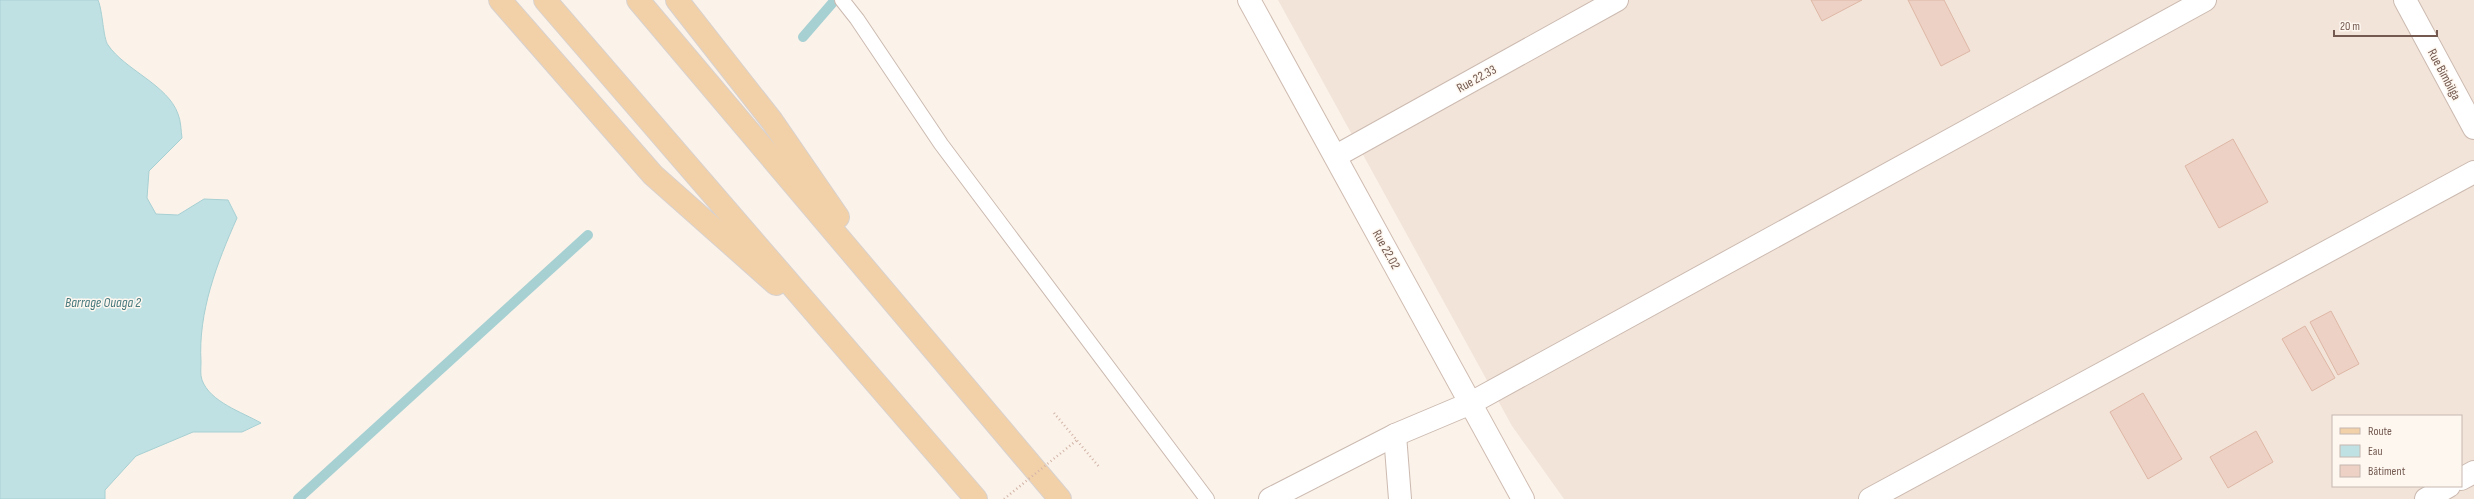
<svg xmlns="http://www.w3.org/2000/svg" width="2474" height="499" viewBox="0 0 2474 499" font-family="'Sofia Sans Condensed',sans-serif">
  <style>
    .residential { fill: #f2e4d9; fill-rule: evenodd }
    .water { fill: #c0e1e3; stroke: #a7d0d3 }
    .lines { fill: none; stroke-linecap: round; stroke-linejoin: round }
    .stream { stroke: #a7d0d3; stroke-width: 10 }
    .building { fill: #edd1c4; stroke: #deb7a6 }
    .lane-casing { stroke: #ccbab0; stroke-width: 16 }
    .street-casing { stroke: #ccbab0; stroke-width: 24 }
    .secondary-casing { stroke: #d0bcb1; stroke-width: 24 }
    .primary-casing { stroke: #d8d1ce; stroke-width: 24 }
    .path { stroke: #d3b4a7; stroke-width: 2.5; stroke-dasharray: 1 3; stroke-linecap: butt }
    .lane { stroke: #fff; stroke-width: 14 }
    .street { stroke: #fff; stroke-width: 22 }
    .secondary { stroke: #fff; stroke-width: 22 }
    .primary { stroke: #f2d1a9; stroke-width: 22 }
    .path-bridge { stroke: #d3b4a7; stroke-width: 2.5; stroke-dasharray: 1 3; stroke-linecap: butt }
    .labels { text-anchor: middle; stroke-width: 3; stroke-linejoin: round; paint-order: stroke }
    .street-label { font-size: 13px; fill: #73594f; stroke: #fdf7f0 }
    .water-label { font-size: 14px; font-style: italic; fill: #47797d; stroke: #fdf7f0 }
  </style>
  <rect width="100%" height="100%" fill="#fbf3ea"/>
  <path class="residential" d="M1278,0H2474V499H1564L1512,426ZM2333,416H2461V486H2333Z"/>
  <path class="water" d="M0,0H98C103,12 103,38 108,45C125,70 168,85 178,114C181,121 181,131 182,138L149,171L147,198L156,214L178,215L204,199L228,200L237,218C217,263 198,312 201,362C201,367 200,375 202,380C210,402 242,412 261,423L242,432H193L136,456L105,490V499H0Z"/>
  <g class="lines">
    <g class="stream">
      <polyline points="803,37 835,0"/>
      <polyline points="298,499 588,235"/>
    </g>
  </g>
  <g class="building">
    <polygon points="1811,0 1862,0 1822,21"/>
    <polygon points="1908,0 1944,0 1970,51 1941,66"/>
    <polygon points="2233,139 2268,202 2219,228 2185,166"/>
    <polygon points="2331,311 2359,364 2338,375 2310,322"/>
    <polygon points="2305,326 2335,378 2312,391 2282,339"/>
    <polygon points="2143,393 2182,459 2148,479 2110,412"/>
    <polygon points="2256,431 2273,462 2228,488 2210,457"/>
  </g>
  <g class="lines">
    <g class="lane-casing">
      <polyline id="lane" points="842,0 857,19 941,144 1207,499"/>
    </g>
    <g class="street-casing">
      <g id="street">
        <polyline points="2405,0 2474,128"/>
        <polyline points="1336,156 1617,0"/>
        <polyline points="1395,435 1400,499"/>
        <polyline points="2461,479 2474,472"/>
        <polyline points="1270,499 1395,435 1471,403 2205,0"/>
        <polyline points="1870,499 2474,172"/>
        <polyline points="2426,499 2449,486"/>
      </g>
    </g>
    <g class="secondary-casing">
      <polyline id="secondary" points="1249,0 1523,499"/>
    </g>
    <g class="primary-casing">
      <g id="primary">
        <polyline points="500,0 653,175 776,284"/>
        <polyline points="545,0 976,499"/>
        <polyline points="638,0 1060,499"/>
        <polyline points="677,0 772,121 838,217"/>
      </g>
    </g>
    <polyline class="path" points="1054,413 1100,468"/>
    <use href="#lane" class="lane"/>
    <use href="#street" class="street"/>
    <use href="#secondary" class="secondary"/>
    <use href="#primary" class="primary"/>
    <polyline class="path-bridge" points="1004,499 1077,440"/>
  </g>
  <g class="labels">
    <g class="street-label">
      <text transform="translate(2445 74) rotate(62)" y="5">Rue Bimbilga</text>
      <text transform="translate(1476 78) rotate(-29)" y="5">Rue 22.33</text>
      <text transform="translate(1387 249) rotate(61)" y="5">Rue 22.02</text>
    </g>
    <g class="water-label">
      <text x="103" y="307">Barrage Ouaga 2</text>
    </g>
  </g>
  <rect x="2332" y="415" width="130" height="72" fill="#fdf7f0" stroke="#c6b8b0"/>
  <rect x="2340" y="428" width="20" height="6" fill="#f2d1a9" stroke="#c6b8b0"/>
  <text x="2368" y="435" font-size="12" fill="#73594f">Route</text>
  <rect x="2340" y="445" width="20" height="12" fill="#c0e1e3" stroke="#c6b8b0"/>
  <text x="2368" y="455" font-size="12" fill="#73594f">Eau</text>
  <rect x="2340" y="465" width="20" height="12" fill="#edd1c4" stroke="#c6b8b0"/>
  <text x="2368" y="475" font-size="12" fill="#73594f">Bâtiment</text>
  <path d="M2334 30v6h103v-6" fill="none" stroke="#73594f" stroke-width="2"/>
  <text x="2340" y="30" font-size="12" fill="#73594f" stroke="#fdf7f0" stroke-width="3" paint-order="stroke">20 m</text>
</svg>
